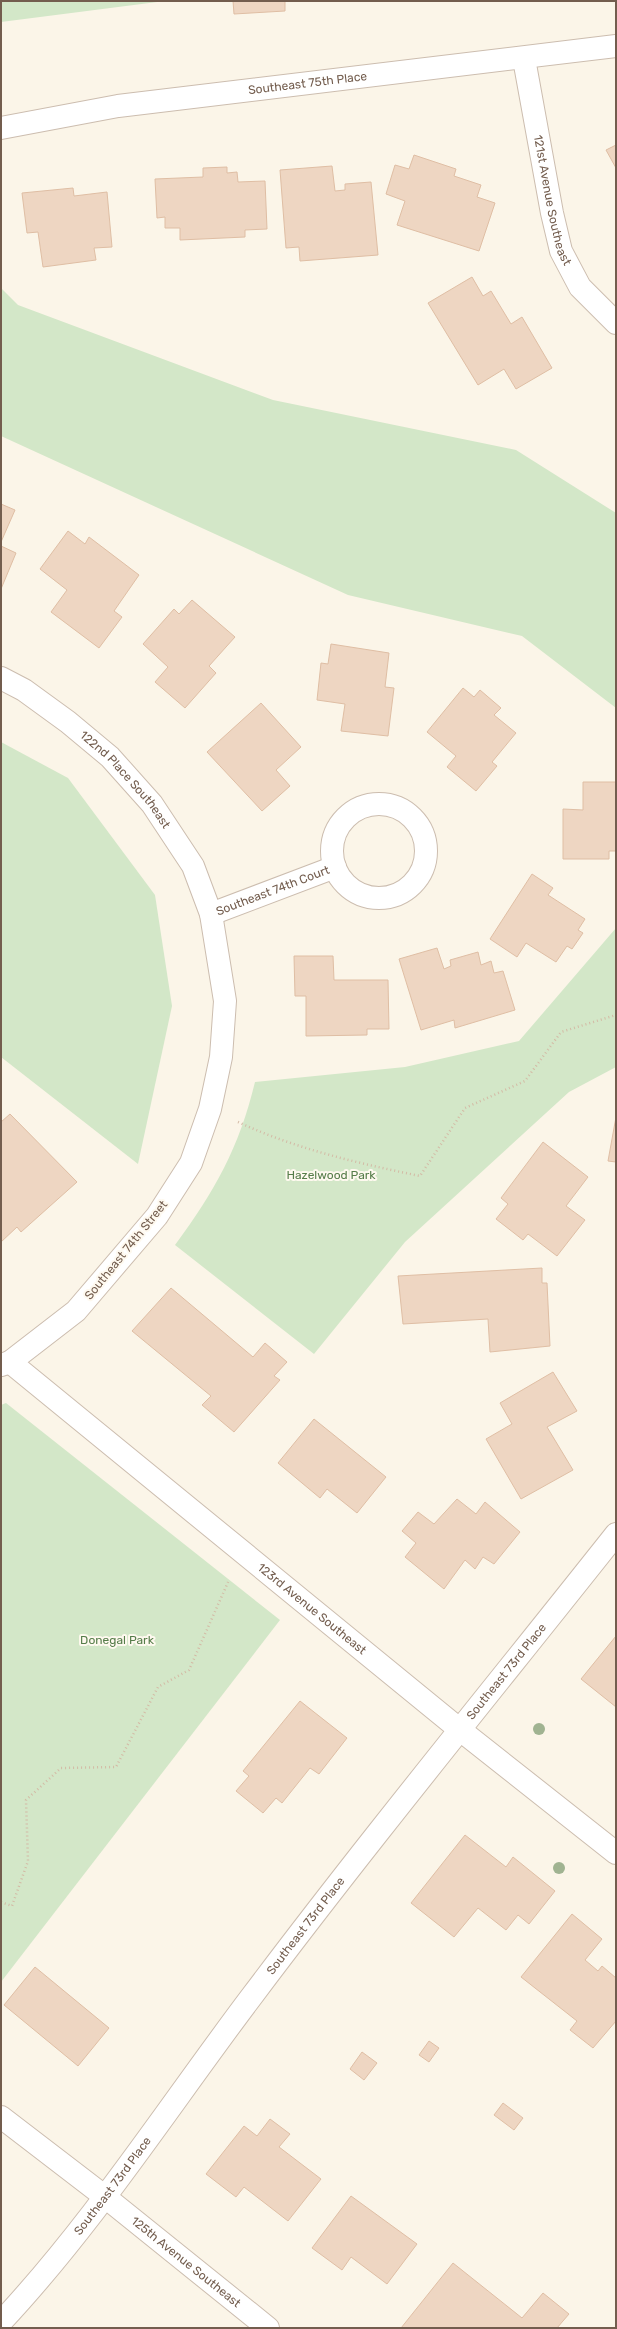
<svg xmlns="http://www.w3.org/2000/svg" width="617" height="2329" viewBox="0 0 617 2329" font-family="Rubik,sans-serif">
  <style>
    .green { fill: #d3e7c8 }
    .building { fill: #eed6c2; stroke: #dfbea4 }
    .lines { fill: none; stroke-linecap: round; stroke-linejoin: round }
    .street-casing { stroke: #ccbdaf; stroke-width: 24 }
    .path { stroke: #d3baa5; stroke-width: 2.5; stroke-dasharray: 1 3; stroke-linecap: butt }
    .street { stroke: #fff; stroke-width: 22 }
    .tree { fill: #a0b391 }
    .labels { text-anchor: middle; stroke-width: 4; stroke-linejoin: round; paint-order: stroke }
    .street-label { font-size: 12px; fill: #735d4e; stroke: #fef9ef }
    .park-label { font-size: 12px; fill: #567d4a; stroke: #fef9ef }
  </style>
  <rect width="100%" height="100%" fill="#fbf5e8"/>
  <g class="green">
    <polygon points="1,1 165,1 1,22"/>
    <polygon points="1,288 18,305 273,400 516,450 616,513 616,708 522,636 348,595 1,436"/>
    <polygon points="1,742 68,778 155,895 172,1006 138,1164 1,1057"/>
    <path d="M616,928V1067L569,1092L405,1242L314,1354L175,1245C215,1191 239,1148 255,1082L405,1067L519,1041Z"/>
    <polygon points="6,1403 280,1620 1,1982 1,1405"/>
  </g>
  <g class="building">
    <polygon points="233,1 285,1 285,11 234,14"/>
    <polygon points="616,145 616,168 606,150"/>
    <polygon points="414,155 456,169 454,176 481,185 477,197 495,203 479,251 397,225 405,201 386,194 395,165 409,169"/>
    <polygon points="332,166 335,191 345,190 345,184 371,182 378,255 300,261 299,247 286,248 280,170"/>
    <polygon points="227,167 227,173 237,172 238,182 265,181 267,229 245,230 245,237 180,240 180,228 165,228 165,217 157,218 155,179 203,177 203,168"/>
    <polygon points="73,188 74,196 107,192 112,247 94,248 96,260 43,267 38,232 27,233 22,193"/>
    <polygon points="472,277 483,296 491,291 511,324 522,317 552,368 516,389 504,369 478,385 428,303"/>
    <polygon points="1,504 15,510 1,542"/>
    <polygon points="68,531 85,544 89,537 139,575 114,611 122,617 99,648 51,612 67,590 40,569"/>
    <polygon points="1,546 16,553 1,589"/>
    <polygon points="192,600 235,637 209,666 216,673 185,708 155,682 168,667 143,644 174,609 179,614"/>
    <polygon points="331,644 389,653 385,687 394,688 388,736 341,731 345,704 317,700 321,663 328,664"/>
    <polygon points="463,688 474,697 480,690 501,708 494,715 516,733 492,762 497,766 476,791 447,767 456,756 427,732"/>
    <polygon points="261,703 301,747 276,770 290,786 262,811 207,752"/>
    <polygon points="583,782 616,782 616,851 609,851 609,859 563,859 563,809 583,810"/>
    <polygon points="532,874 553,888 548,895 585,919 578,930 583,933 572,949 567,946 556,962 526,943 517,957 490,939"/>
    <polygon points="437,948 444,969 451,966 450,960 478,952 481,965 491,961 494,973 503,971 515,1010 455,1028 454,1020 421,1030 399,959"/>
    <polygon points="294,956 333,956 334,980 388,980 389,1029 367,1029 367,1035 306,1036 306,996 295,996"/>
    <polygon points="10,1114 77,1182 21,1232 17,1227 1,1242 1,1122"/>
    <polygon points="616,1117 616,1162 608,1161"/>
    <polygon points="543,1142 588,1177 566,1206 585,1220 557,1256 528,1234 523,1240 496,1219 508,1204 501,1198"/>
    <polygon points="542,1268 542,1283 547,1283 550,1346 490,1352 488,1319 403,1324 398,1276"/>
    <polygon points="171,1288 253,1357 265,1343 287,1362 274,1376 280,1380 234,1432 202,1405 211,1396 132,1331"/>
    <polygon points="553,1372 577,1411 547,1427 573,1470 521,1499 486,1439 512,1424 500,1403"/>
    <polygon points="314,1419 386,1477 357,1513 327,1489 320,1498 278,1463"/>
    <polygon points="457,1499 476,1514 485,1502 520,1532 494,1564 483,1557 475,1569 465,1560 444,1589 405,1557 416,1543 402,1531 418,1512 434,1524"/>
    <polygon points="616,1636 616,1707 581,1679"/>
    <polygon points="300,1701 347,1738 319,1774 310,1768 282,1803 276,1798 263,1813 236,1791 249,1776 243,1771"/>
    <polygon points="465,1835 506,1867 513,1857 555,1891 529,1924 518,1915 506,1930 478,1908 454,1937 411,1903"/>
    <polygon points="572,1914 602,1939 585,1960 598,1971 602,1966 616,1978 616,2021 593,2048 570,2030 577,2021 521,1977"/>
    <polygon points="35,1967 109,2028 78,2066 4,2005"/>
    <polygon points="429,2041 439,2048 429,2062 419,2055"/>
    <polygon points="362,2052 377,2063 364,2080 350,2069"/>
    <polygon points="503,2103 523,2118 514,2130 494,2115"/>
    <polygon points="270,2119 290,2134 279,2147 321,2179 288,2221 244,2187 236,2197 206,2174 244,2126 257,2136"/>
    <polygon points="351,2196 417,2244 387,2284 351,2257 342,2270 312,2248"/>
    <polygon points="453,2263 522,2318 543,2293 569,2314 557,2328 401,2328"/>
  </g>
  <g class="lines">
    <g class="street-casing">
      <g id="street">
        <path id="s1" d="M524,59L552,213L561,251L580,287L616,323"/>
        <path id="s2" d="M1,128L118,106L616,46"/>
        <path id="s3" d="M1,678L24,690L68,722L110,757L152,804L193,866L211,914L225,1001L221,1057L210,1109L191,1163L157,1216L76,1311L10,1362L1,1365"/>
        <circle cx="379" cy="851" r="47"/>
        <path id="s4" d="M211,914L335,867"/>
        <path id="s5" d="M10,1362L459,1729L616,1853"/>
        <path id="s6" d="M1,2117L104,2196L268,2328"/>
        <path id="s7" d="M1,2322C93,2224 171,2103 252,1996C370,1839 494,1688 616,1534"/>
      </g>
    </g>
    <g class="path">
      <path d="M238,1122C296,1149 357,1163 420,1176L465,1108L525,1081L561,1032L616,1015"/>
      <polyline points="1,1902 12,1906 28,1861 26,1800 61,1768 116,1767 158,1687 189,1670 229,1580"/>
    </g>
    <use href="#street" class="street"/>
  </g>
  <g class="tree">
    <circle cx="539" cy="1729" r="6"/>
    <circle cx="559" cy="1868" r="6"/>
  </g>
  <g class="labels">
    <g class="street-label">
      <text dy="4" stroke="none"><textPath href="#s2" startOffset="310">Southeast 75th Place</textPath></text>
      <text dy="4" stroke="none"><textPath href="#s1" startOffset="144">121st Avenue Southeast</textPath></text>
      <text dy="4" stroke="none"><textPath href="#s3" startOffset="162">122nd Place Southeast</textPath></text>
      <text dy="4" stroke="none"><textPath href="#s4" startOffset="66">Southeast 74th Court</textPath></text>
      <text transform="translate(126 1250) rotate(-51)" y="4">Southeast 74th Street</text>
      <text dy="4" stroke="none"><textPath href="#s5" startOffset="390">123rd Avenue Southeast</textPath></text>
      <text dy="4" stroke="none"><textPath href="#s7" startOffset="824">Southeast 73rd Place</textPath></text>
      <text dy="4" stroke="none"><textPath href="#s7" startOffset="500">Southeast 73rd Place</textPath></text>
      <text dy="4" stroke="none"><textPath href="#s7" startOffset="176">Southeast 73rd Place</textPath></text>
      <text dy="4" stroke="none"><textPath href="#s6" startOffset="235">125th Avenue Southeast</textPath></text>
    </g>
    <g class="park-label">
      <text x="331" y="1179">Hazelwood Park</text>
      <text x="117" y="1644">Donegal Park</text>
    </g>
  </g>
  <rect width="617" height="2329" fill="none" stroke="#735d4e" stroke-width="4"/>
</svg>
